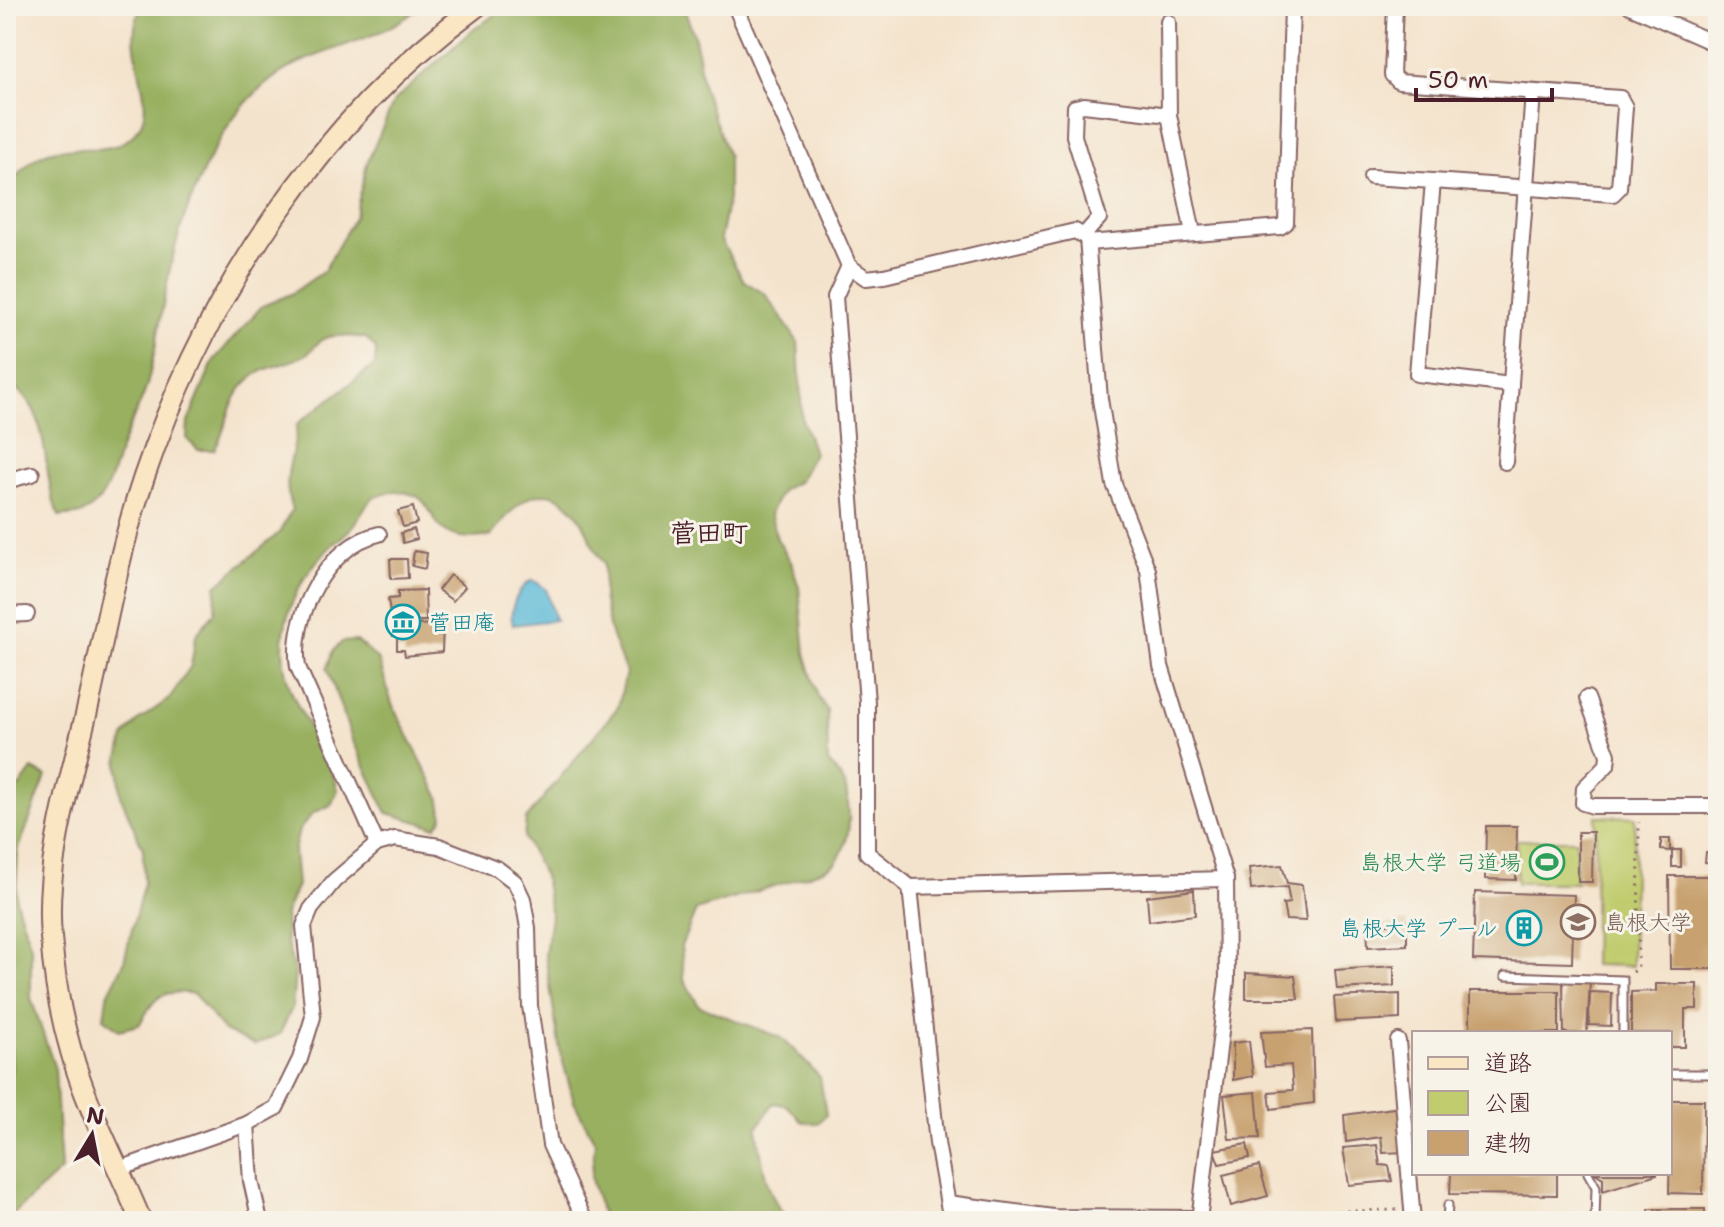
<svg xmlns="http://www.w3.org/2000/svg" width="1724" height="1227" viewBox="0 0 1724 1227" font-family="'Shantell Sans','Klee One',sans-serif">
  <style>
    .green { fill: #c0cc6d; stroke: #85764c; stroke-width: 2 }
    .forest { fill: #98b060; stroke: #716846; stroke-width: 2 }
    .water { fill: #5ab9d8; stroke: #526c82; stroke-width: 2 }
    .building { fill: #c8a16f }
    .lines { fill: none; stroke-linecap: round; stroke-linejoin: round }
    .lane-casing { stroke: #866463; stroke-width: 11 }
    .street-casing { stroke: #866463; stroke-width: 18 }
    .secondary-casing { stroke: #866463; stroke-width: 24 }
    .path { stroke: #866463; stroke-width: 3; stroke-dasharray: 2 6; stroke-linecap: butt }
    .lane { stroke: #fff; stroke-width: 7 }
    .street { stroke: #fff; stroke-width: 14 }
    .secondary { stroke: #fbe6c4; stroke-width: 20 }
    .labels { text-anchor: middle; stroke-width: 6; stroke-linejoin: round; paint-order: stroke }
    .culture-label { font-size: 22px; fill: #0d838f; stroke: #f7f3e8; text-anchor: start }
    .leisure-label { font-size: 22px; fill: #27864d; stroke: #f7f3e8; text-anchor: end }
    .education-label { font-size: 22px; fill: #785e54; stroke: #f7f3e8; text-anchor: start }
    .quarter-label { font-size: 26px; font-weight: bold; fill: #4a1f2b; stroke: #f7f3e8 }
  </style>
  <rect width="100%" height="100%" fill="#f7f3e8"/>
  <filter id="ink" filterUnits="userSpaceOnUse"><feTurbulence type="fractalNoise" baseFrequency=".0125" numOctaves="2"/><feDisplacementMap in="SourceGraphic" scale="16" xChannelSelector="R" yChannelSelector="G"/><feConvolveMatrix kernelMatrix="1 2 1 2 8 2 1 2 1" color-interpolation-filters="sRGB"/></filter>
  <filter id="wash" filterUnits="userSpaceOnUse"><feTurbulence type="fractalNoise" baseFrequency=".006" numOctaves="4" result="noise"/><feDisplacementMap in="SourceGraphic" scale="32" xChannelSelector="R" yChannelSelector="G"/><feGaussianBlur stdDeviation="1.8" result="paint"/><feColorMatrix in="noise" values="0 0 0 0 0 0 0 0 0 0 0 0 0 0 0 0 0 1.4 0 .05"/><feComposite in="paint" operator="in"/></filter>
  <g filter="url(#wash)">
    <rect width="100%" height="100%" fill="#f4e3cc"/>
    <g class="green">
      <polygon points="1596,816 1635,817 1632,966 1593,965"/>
      <rect x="1517" y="840" width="59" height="43"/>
    </g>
    <g class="forest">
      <path d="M142,6H421C387,36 342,44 301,62C240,89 208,153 186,213C165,268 162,328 147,385C141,406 128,426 121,447C112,470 109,501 83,513C77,516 66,516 59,516C39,474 55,405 6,383V195C47,116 93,170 132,136C167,104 116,52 142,6Z"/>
      <path d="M508,6H683L695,38L703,87L728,156V199L720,239L744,281L765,294L798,342L802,419L814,453L799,481L782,490L770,513L777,539L791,562L799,588L805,653L818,697L827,710L828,762C848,783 847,788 849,816C850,831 845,851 835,863C827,873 718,902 696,910L681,946L684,980L699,1006L782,1038L820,1077L826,1115L817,1124L801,1121L788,1106L774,1103L757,1128C762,1160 765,1198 790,1221H604L591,1179L595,1142L574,1102L560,1051L545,954L551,916L544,876L524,837L526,819L618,707L626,673L610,631L603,597L604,563C591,549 590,533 580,518C546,470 515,503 491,536C414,548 448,492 397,492C362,491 365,518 344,535C293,576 265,640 296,702C311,733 329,757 338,790L331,805L313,813L299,830L294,851L297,885L285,914L286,941L295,972L292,1008L280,1034L255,1045L224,1031L194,994C160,989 156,996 139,1025L119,1030L104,1018L107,996L123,965L144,882L143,849L121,797L118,763L124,737L138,721L169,699L191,666L196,635L215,612L216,586L279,533L292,510C280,475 295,458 297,424L375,365L376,349L366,338C353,337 335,333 323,339C316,343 312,352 305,355C282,368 259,364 241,389C226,408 227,431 214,450H198L187,439L188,422L214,360L262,306L291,294L324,271L355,216L367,163L394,101L470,32Z"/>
      <polygon points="357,641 379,661 392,704 439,796 443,817 436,827 387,813 352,739 327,668 333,651 342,642"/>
      <polygon points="32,769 46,776 18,851 16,900 31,947 31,998 55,1069 61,1170 6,1221 6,1081 12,1072 6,991 6,788 19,787"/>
    </g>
    <path class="water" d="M533,580L546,589L555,620L513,625C508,611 518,586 533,580Z"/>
    <g id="blocks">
      <g class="building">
        <polygon points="413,507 417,523 403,527 398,511"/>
        <polygon points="414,529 417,539 403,543 401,533"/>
        <polygon points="414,551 427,553 425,569 412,566"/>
        <polygon points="390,559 407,559 408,578 391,579"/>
        <polygon points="450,575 465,587 453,601 438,590"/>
        <polygon points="425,590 426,621 413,621 414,625 443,624 442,652 405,656 404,650 397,650 397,636 393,636 388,599 398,598 398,591"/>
        <polygon points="1486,826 1517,826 1516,880 1485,879"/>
        <polygon points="1578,832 1593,832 1592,882 1578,882"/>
        <polygon points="1661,839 1670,839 1670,851 1661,850"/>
        <rect x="1672" y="850" width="9" height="17"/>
        <polygon points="1706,852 1717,853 1716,863 1705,862"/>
        <polygon points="1282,865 1287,883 1302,885 1306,921 1286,920 1283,904 1290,903 1287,887 1251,890 1249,868"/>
        <polygon points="1669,876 1718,876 1718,969 1670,969"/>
        <polygon points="1194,890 1195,915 1149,921 1147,896"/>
        <polygon points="1475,892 1574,895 1572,963 1473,960"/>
        <polygon points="1407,921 1407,945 1368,947 1367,927"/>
        <polygon points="1394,966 1394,986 1337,989 1335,970"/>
        <polygon points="1246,973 1295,976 1298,999 1246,999"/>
        <polygon points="1563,981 1590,981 1587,1033 1564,1033"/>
        <polygon points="1656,984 1697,984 1697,1009 1685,1009 1685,1047 1670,1047 1670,1033 1631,1033 1631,992 1656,991"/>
        <rect x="1470" y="991" width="89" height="42"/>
        <polygon points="1590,992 1612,993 1611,1026 1589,1025"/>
        <polygon points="1400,994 1400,1019 1336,1022 1334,997"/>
        <polygon points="1312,1030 1314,1103 1271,1109 1269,1092 1293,1090 1291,1065 1265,1067 1261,1032"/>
        <polygon points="1249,1041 1253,1076 1233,1080 1233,1043"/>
        <polygon points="1256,1092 1260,1138 1229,1139 1224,1095"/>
        <polygon points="1671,1100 1704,1100 1703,1194 1669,1193"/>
        <polygon points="1401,1107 1405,1152 1383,1153 1381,1137 1346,1142 1344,1115"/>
        <polygon points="1247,1144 1250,1158 1219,1164 1214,1150"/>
        <polygon points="1377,1145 1380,1165 1389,1166 1392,1181 1349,1185 1343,1148"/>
        <polygon points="1259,1166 1268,1196 1231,1206 1223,1175"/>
        <polygon points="1451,1173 1557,1173 1557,1195 1450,1194"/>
        <polygon points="1595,1173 1657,1173 1657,1174 1603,1191 1603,1178"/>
        <polygon points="1649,1209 1705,1209 1705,1221 1650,1221"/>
        <polygon points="1354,1216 1354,1221 1332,1221 1332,1217"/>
      </g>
    </g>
  </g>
  <g filter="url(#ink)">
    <use href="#blocks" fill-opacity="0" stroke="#866463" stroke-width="2"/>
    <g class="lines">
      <g class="lane-casing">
        <g id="lane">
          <polyline points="1505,976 1623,980 1623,1033"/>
          <polyline points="1670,1074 1718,1074"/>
          <polyline points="1588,1173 1596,1187 1595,1221"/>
          <polyline points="1447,1221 1448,1205"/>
        </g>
      </g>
      <g class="street-casing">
        <g id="street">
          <polyline points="735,6 849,266 866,278 884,276 1075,231 1087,238 1100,399 1114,484 1148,570 1161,666 1226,879 1227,980 1199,1221"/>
          <polyline points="1395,6 1392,75 1399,82 1620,98 1625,107 1619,188 1613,194 1433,181"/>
          <polyline points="1630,6 1718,45"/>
          <polyline points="1168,22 1169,115 1193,233"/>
          <polyline points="1371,177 1433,181 1417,374 1511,385"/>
          <polyline points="1085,234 1099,218 1074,136 1075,107 1084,105 1169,115"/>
          <polyline points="1088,243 1280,227 1286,223 1292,6"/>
          <polyline points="849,266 835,297 867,702 867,853 910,887 1226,879"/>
          <polyline points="1505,462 1533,93"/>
          <polyline points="6,481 32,474"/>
          <polyline points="6,615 27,614"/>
          <polyline points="1587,698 1608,755 1607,765 1584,788 1583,803 1593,806 1718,806"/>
          <path d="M377,844L298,667C290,617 327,545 379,534"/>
          <polyline points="910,887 937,1143 951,1221"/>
          <polyline points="1398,1041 1413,1221"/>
          <polyline points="247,1124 251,1181 260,1221"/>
          <polyline points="119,1169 247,1124 276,1108 300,1059 313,1017 304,926 311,909 334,881 377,844 395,839 439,846 498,869 515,882 523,899 528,928 530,1006 550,1145 585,1221"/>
          <polyline points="948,1203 1053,1217 1199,1218"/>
        </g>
      </g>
      <g class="secondary-casing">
        <path id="secondary" d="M141,1221C118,1165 87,1109 71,1051C60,1014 54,976 51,937C44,859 72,777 89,702C106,627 119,550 144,477C206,294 320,121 477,6"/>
      </g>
      <g class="path">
        <polyline points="1633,972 1638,968 1639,822"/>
        <polyline points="1289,1221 1292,1212 1398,1210"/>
      </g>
      <use href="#lane" class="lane"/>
      <use href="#street" class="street"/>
      <use href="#secondary" class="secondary"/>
    </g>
  </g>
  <defs>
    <g id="museum-ring" transform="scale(1.8)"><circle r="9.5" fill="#f7f3e8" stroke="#0f9aa8" stroke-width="1.5"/><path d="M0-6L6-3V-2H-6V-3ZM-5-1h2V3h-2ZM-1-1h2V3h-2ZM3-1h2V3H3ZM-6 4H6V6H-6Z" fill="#0f9aa8"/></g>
    <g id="stadium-ring" transform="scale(1.8)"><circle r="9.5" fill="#f7f3e8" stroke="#2e9e5b" stroke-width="1.5"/><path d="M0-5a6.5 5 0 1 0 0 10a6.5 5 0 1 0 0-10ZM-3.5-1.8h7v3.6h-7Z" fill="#2e9e5b"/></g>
    <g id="university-ring" transform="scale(1.8)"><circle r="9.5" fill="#f7f3e8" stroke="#8d6e63" stroke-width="1.5"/><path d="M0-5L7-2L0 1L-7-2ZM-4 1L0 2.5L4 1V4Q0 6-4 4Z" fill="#8d6e63"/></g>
    <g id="building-ring" transform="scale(1.8)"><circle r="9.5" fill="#f7f3e8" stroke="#0f9aa8" stroke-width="1.5"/><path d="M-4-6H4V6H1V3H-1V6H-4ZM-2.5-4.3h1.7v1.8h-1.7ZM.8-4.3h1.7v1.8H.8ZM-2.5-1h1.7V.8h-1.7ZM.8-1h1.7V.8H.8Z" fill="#0f9aa8"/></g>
  </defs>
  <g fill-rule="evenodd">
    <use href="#museum-ring" x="403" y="622"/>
    <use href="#stadium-ring" x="1547" y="862"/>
    <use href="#university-ring" x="1578" y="922"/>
    <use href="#building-ring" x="1524" y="928"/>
  </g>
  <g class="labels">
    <g class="culture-label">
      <text x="429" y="630">菅田庵</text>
      <text x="1498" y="936" text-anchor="end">島根大学 プール</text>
    </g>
    <g class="leisure-label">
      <text x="1521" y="870">島根大学 弓道場</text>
    </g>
    <g class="education-label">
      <text x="1604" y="930">島根大学</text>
    </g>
    <g class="quarter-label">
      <text x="709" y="542">菅田町</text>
    </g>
  </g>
  <rect width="1724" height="1227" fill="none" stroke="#f7f3e8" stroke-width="32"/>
  <rect x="1412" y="1031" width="260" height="144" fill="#f7f3e8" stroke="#b29e9c" stroke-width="2"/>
  <rect x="1428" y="1057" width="40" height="12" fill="#fbe6c4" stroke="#b29e9c" stroke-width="2"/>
  <text x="1484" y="1071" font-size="24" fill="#4a1f2b">道路</text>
  <rect x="1428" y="1091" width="40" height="24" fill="#c0cc6d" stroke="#b29e9c" stroke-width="2"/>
  <text x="1484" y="1111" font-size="24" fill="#4a1f2b">公園</text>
  <rect x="1428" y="1131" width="40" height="24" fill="#c8a16f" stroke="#b29e9c" stroke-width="2"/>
  <text x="1484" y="1151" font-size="24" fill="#4a1f2b">建物</text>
  <g transform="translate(92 1135) rotate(10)" stroke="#f7f3e8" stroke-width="6" paint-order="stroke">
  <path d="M0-6L14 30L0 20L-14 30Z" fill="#4a1f2b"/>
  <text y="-12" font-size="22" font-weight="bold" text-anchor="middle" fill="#4a1f2b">N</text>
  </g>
  <path d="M1416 88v12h136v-12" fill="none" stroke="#4a1f2b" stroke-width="4"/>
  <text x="1428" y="88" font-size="24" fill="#4a1f2b" stroke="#f7f3e8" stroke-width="6" paint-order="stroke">50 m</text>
</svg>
